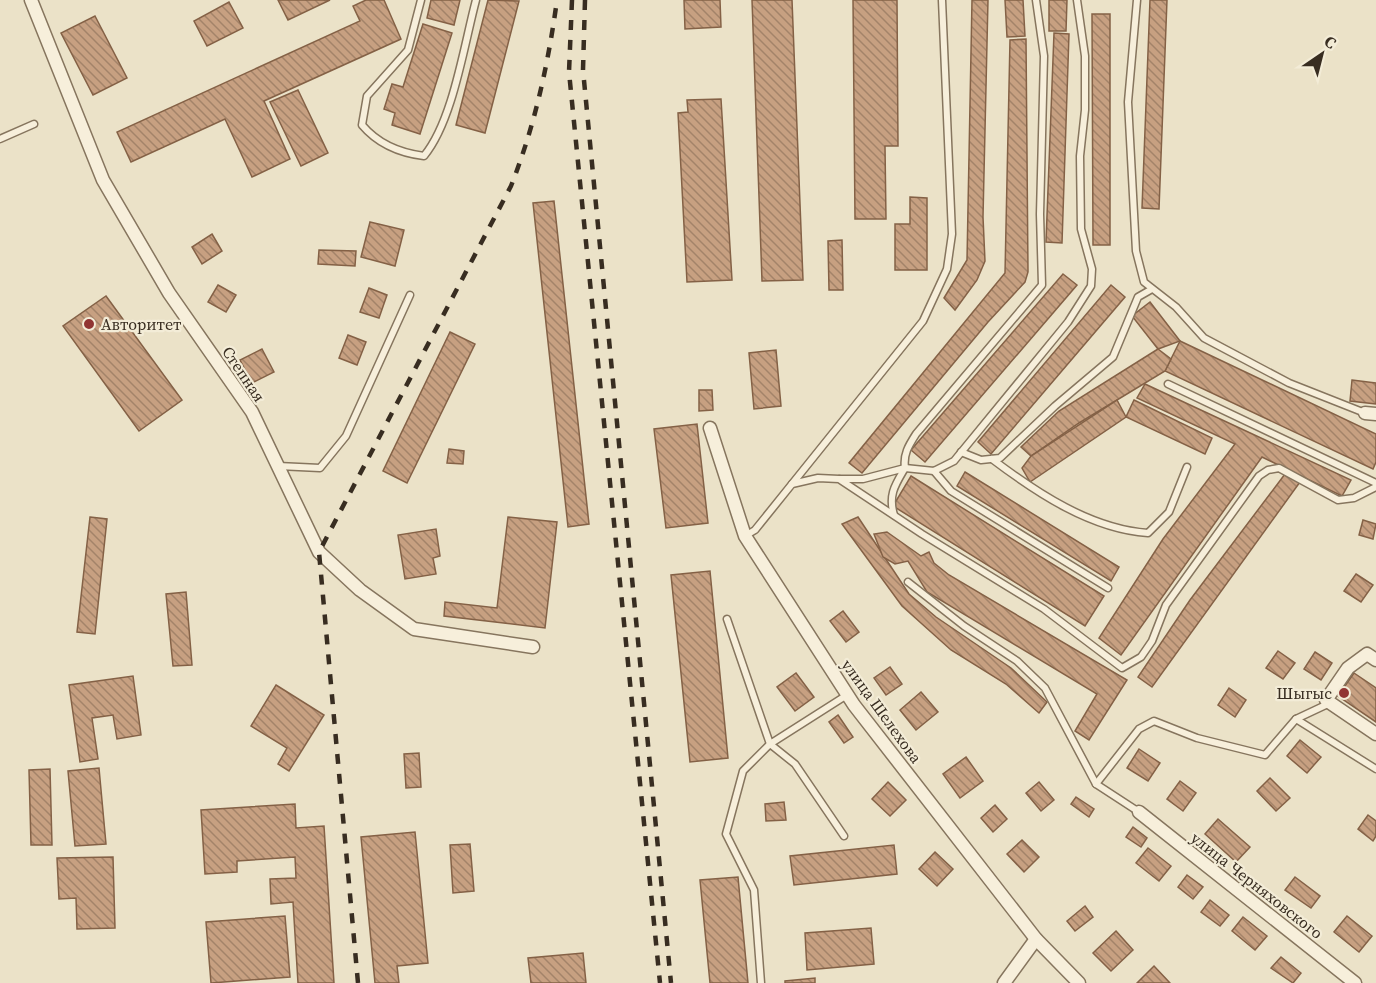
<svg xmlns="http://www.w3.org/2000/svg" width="1376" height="983" viewBox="0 0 1376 983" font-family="'Source Serif 4',serif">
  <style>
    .building { fill: url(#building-back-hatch); stroke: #846146; stroke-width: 1.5 }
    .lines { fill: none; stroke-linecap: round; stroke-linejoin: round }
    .service-casing { stroke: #86755e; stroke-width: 9 }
    .minor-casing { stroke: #86755e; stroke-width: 15 }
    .service { stroke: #f7efdb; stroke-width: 6 }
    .minor { stroke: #f7efdb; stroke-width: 12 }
    .rail { stroke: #382d21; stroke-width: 4.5; stroke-dasharray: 10 10; stroke-linecap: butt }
    .poi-dot { fill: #913533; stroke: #f3ecd7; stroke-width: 2 }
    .labels { text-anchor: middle; stroke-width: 4.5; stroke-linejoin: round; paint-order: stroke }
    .poi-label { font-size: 16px; fill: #382d21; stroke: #f3ecd7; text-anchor: start }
    .street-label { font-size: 16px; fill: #382d21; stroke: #f3ecd7 }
  </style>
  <defs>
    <pattern id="building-back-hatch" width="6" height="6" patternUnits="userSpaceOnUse" patternTransform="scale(1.5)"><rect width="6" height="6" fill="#c7a081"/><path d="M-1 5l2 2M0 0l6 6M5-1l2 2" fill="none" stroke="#a38369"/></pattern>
  </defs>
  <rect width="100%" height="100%" fill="#ebe2c8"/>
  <g class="building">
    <polygon points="278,0 330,0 288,20"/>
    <polygon points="366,0 384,0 401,39 264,101 290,159 252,177 225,119 131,162 117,132 360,21 353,6"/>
    <polygon points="431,0 460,0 454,25 427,18"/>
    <polygon points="488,0 519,1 485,133 456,125"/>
    <polygon points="684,0 720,0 721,27 685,29"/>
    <polygon points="752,0 792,0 803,280 762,281"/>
    <polygon points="853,0 897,0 898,146 885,146 886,219 855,219"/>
    <polygon points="972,0 988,0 983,217 985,261 977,280 955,310 944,298 967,260"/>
    <polygon points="1005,0 1023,0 1025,36 1007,37"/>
    <polygon points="1049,0 1067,0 1066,31 1049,31"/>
    <polygon points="1150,0 1167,0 1159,209 1142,208"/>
    <polygon points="229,2 243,28 207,46 194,21"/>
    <polygon points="1092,14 1110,14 1110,245 1093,245"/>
    <polygon points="95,16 127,78 93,95 61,33"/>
    <polygon points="423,24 452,33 420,134 392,125 395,113 384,109 392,84 403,87"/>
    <polygon points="1054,33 1069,34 1062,243 1046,242"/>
    <polygon points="1026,39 1028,272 1025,282 988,322 862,473 849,463 1005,273 1010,40"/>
    <polygon points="298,90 328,153 301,166 270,102"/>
    <polygon points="721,99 732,280 687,282 678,113 688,112 687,100"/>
    <polygon points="910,197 927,198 927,270 895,270 895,224 910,224"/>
    <polygon points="554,201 589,524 568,527 533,203"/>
    <polygon points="370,222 404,230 395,266 361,257"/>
    <polygon points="212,234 222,251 202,264 192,247"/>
    <polygon points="842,240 843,290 829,290 828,241"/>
    <polygon points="319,250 356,251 355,266 318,264"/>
    <polygon points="1063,274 1077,285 925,462 911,450"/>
    <polygon points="218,285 236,295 226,312 208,302"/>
    <polygon points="1111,285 1125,297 991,454 978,442"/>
    <polygon points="369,288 387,295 379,318 360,312"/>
    <polygon points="106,296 182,400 139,431 63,326"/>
    <polygon points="1150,302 1180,341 1158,349 1132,316"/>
    <polygon points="450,332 475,344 407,483 383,471"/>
    <polygon points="348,335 366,342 357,365 339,358"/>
    <polygon points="1180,341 1376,434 1376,462 1373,469 1165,371"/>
    <polygon points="262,349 274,372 252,383 240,360"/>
    <polygon points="1158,349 1171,359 1165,371 1079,423 1031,456 1021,447 1059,411"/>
    <polygon points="776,350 781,406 754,409 749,353"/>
    <polygon points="1352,380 1376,383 1376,404 1350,401"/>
    <polygon points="1145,384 1351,480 1342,496 1262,457 1121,655 1099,638 1163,539 1235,444 1137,398"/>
    <polygon points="699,390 712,390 713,410 699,411"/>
    <polygon points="1117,400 1126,417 1030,482 1022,468 1031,456"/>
    <polygon points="1134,400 1212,438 1205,454 1126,417"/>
    <polygon points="697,424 708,523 666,528 654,429"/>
    <polygon points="449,449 464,451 463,464 447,463"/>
    <polygon points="965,472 1119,567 1111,581 957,486"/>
    <polygon points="1285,474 1300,482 1152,687 1138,677 1190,600"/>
    <polygon points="911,476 1104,596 1085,626 893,506"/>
    <polygon points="90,517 107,519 95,634 77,632"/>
    <polygon points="508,517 557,522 545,628 444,616 445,602 497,608"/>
    <polygon points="858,517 909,594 936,617 1011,668 1047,702 1039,713 1006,684 951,650 902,606 842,524"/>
    <polygon points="1363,520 1376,524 1373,539 1359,535"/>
    <polygon points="436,529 440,556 433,558 436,574 405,579 398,535"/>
    <polygon points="887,532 921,556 929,552 934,563 949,575 1127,680 1089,740 1075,731 1097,694 927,592 908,561 895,564 883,557 874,534"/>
    <polygon points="710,571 728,758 690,762 671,575"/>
    <polygon points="1356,574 1373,585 1361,602 1344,591"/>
    <polygon points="186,592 192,665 173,666 166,594"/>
    <polygon points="843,611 859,632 846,642 830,621"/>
    <polygon points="1278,651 1295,663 1283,679 1266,668"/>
    <polygon points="1315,652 1332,663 1321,680 1304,669"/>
    <polygon points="890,667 902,684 886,695 874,678"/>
    <polygon points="796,673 814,697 795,711 777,687"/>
    <polygon points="1354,673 1376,688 1376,722 1338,696"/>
    <polygon points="133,676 141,735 117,739 113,715 92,718 98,759 80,762 69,685"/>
    <polygon points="276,685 324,715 289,771 278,764 287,748 251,726"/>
    <polygon points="1229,688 1246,700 1235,717 1218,705"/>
    <polygon points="921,692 938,712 916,730 900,710"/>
    <polygon points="838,715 853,737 844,743 829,722"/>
    <polygon points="1300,740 1321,757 1307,773 1287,756"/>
    <polygon points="1139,749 1160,763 1148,781 1127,768"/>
    <polygon points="419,753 421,787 406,788 404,754"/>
    <polygon points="966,757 983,781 960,798 943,774"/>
    <polygon points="99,768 106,844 75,846 68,771"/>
    <polygon points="50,769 52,845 31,845 29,770"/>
    <polygon points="1270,778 1290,798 1276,811 1257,791"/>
    <polygon points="1180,781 1196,793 1183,811 1167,799"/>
    <polygon points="888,782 906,800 890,816 872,799"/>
    <polygon points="1039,782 1054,800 1041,811 1026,793"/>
    <polygon points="1076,797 1094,809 1089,817 1071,804"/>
    <polygon points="784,802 786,820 766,821 765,804"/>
    <polygon points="295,804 296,828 324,826 334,983 298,983 293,902 271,904 270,879 296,878 295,857 237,861 237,872 205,874 201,810"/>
    <polygon points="995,805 1007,819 993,832 981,818"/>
    <polygon points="1368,815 1376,821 1376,836 1373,841 1358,829"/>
    <polygon points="1218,819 1250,847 1236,862 1205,834"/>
    <polygon points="1133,827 1147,838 1141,847 1126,837"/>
    <polygon points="415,832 428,963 397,966 399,983 375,983 361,837"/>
    <polygon points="1022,840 1039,857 1024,872 1007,854"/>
    <polygon points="470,844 474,891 453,893 450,845"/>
    <polygon points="894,845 897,874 794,885 790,856"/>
    <polygon points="1148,848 1171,866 1159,881 1136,863"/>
    <polygon points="935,852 953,869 937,886 919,869"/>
    <polygon points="113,857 115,928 77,929 76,898 59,899 57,858"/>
    <polygon points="1187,875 1203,887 1193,899 1178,887"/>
    <polygon points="738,877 748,983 710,983 700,880"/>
    <polygon points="1295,877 1320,896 1311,908 1285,890"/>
    <polygon points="1210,900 1229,915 1220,926 1201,912"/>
    <polygon points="1085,906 1093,917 1075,931 1067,921"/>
    <polygon points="285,916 290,977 211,983 206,922"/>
    <polygon points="1347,916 1372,936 1359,952 1334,932"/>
    <polygon points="1243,917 1267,936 1255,950 1232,931"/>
    <polygon points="871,928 874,964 807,970 805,933"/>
    <polygon points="1116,931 1133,950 1111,971 1093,953"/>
    <polygon points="583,953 586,983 531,983 528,958"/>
    <polygon points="1281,957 1301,973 1293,983 1271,968"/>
    <polygon points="1154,966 1170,983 1137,983"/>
    <polygon points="815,978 815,983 785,983 785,981"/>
  </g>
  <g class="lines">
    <g class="service-casing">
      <g id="service">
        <path d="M421,0L408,50L367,96L362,125C378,144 400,153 424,156C453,121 464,45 476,0"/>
        <polyline points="1137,0 1128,102 1136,251 1144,282 1176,307 1204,338 1289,383 1365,413"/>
        <polyline points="0,139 34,124"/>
        <polyline points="1168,384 1376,483"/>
        <polyline points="961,452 981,460 1000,458 1055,406 1113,357 1138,297 1152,289"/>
        <path d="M992,459C1037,493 1091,529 1148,533L1169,512L1187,467"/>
        <polyline points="278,466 320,468 346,436 410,295"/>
        <polyline points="934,471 951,491 1108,588"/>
        <polyline points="840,479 863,479 905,468 934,471 954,461 1068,322 1091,286 1092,269 1081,229 1080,156 1085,110 1085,56 1077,0"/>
        <polyline points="792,484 923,321 947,269 952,234 942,0"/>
        <path d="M894,515C888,495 895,485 905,468C903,454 909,445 916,434L1042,285L1040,214L1044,56L1036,0"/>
        <polyline points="745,536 755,530 792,484 818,478 839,479 922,534 1044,609 1122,668 1141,657 1152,641 1166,605 1259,476 1268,470 1279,468 1338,500 1354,498 1376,487"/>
        <polyline points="908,582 964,626 1017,661 1045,688 1096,784"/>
        <polyline points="727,619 770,744 847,695"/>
        <polyline points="1296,719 1330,703"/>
        <polyline points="1139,812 1096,784 1139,729 1154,721 1197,738 1265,755 1296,719 1376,769"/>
        <polyline points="761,983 754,890 726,834 743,771 770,744 795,764 844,836"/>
      </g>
    </g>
    <g class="minor-casing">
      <g id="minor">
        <polyline points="31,0 103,180 169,293 252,412 319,552 360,590 414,629 533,647"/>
        <polyline points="1365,413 1376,414"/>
        <polyline points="710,428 745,536 854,705 1036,939 1079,983"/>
        <polyline points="1376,660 1367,654 1348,668 1326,700 1376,734"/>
        <polyline points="1139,812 1355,983"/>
        <polyline points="1004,983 1036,939"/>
      </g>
    </g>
    <use href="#service" class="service"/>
    <use href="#minor" class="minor"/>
    <g class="rail">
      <polyline points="572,0 569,72 660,983"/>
      <polyline points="585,0 583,70 671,983"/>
      <path d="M358,983L319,552L511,186C535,125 548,65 557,0"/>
    </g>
  </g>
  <g class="poi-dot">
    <circle cx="89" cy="324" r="6"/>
    <circle cx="1344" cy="693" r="6"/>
  </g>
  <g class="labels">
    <g class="poi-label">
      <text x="101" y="330">Авторитет</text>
      <text x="1332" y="699" text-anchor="end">Шыгыс</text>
    </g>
    <g class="street-label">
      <text transform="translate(244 374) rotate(56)" y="6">Степная</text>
      <text transform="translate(882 711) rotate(54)" y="6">улица Шелехова</text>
      <text transform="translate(1257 885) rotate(38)" y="6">улица Черняховского</text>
    </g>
  </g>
  <g transform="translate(1322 54) rotate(35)" stroke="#f3ecd7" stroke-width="4.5" paint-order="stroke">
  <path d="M0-4.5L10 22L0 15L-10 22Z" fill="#382d21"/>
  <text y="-9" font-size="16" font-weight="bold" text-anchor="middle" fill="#382d21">С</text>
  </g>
</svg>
